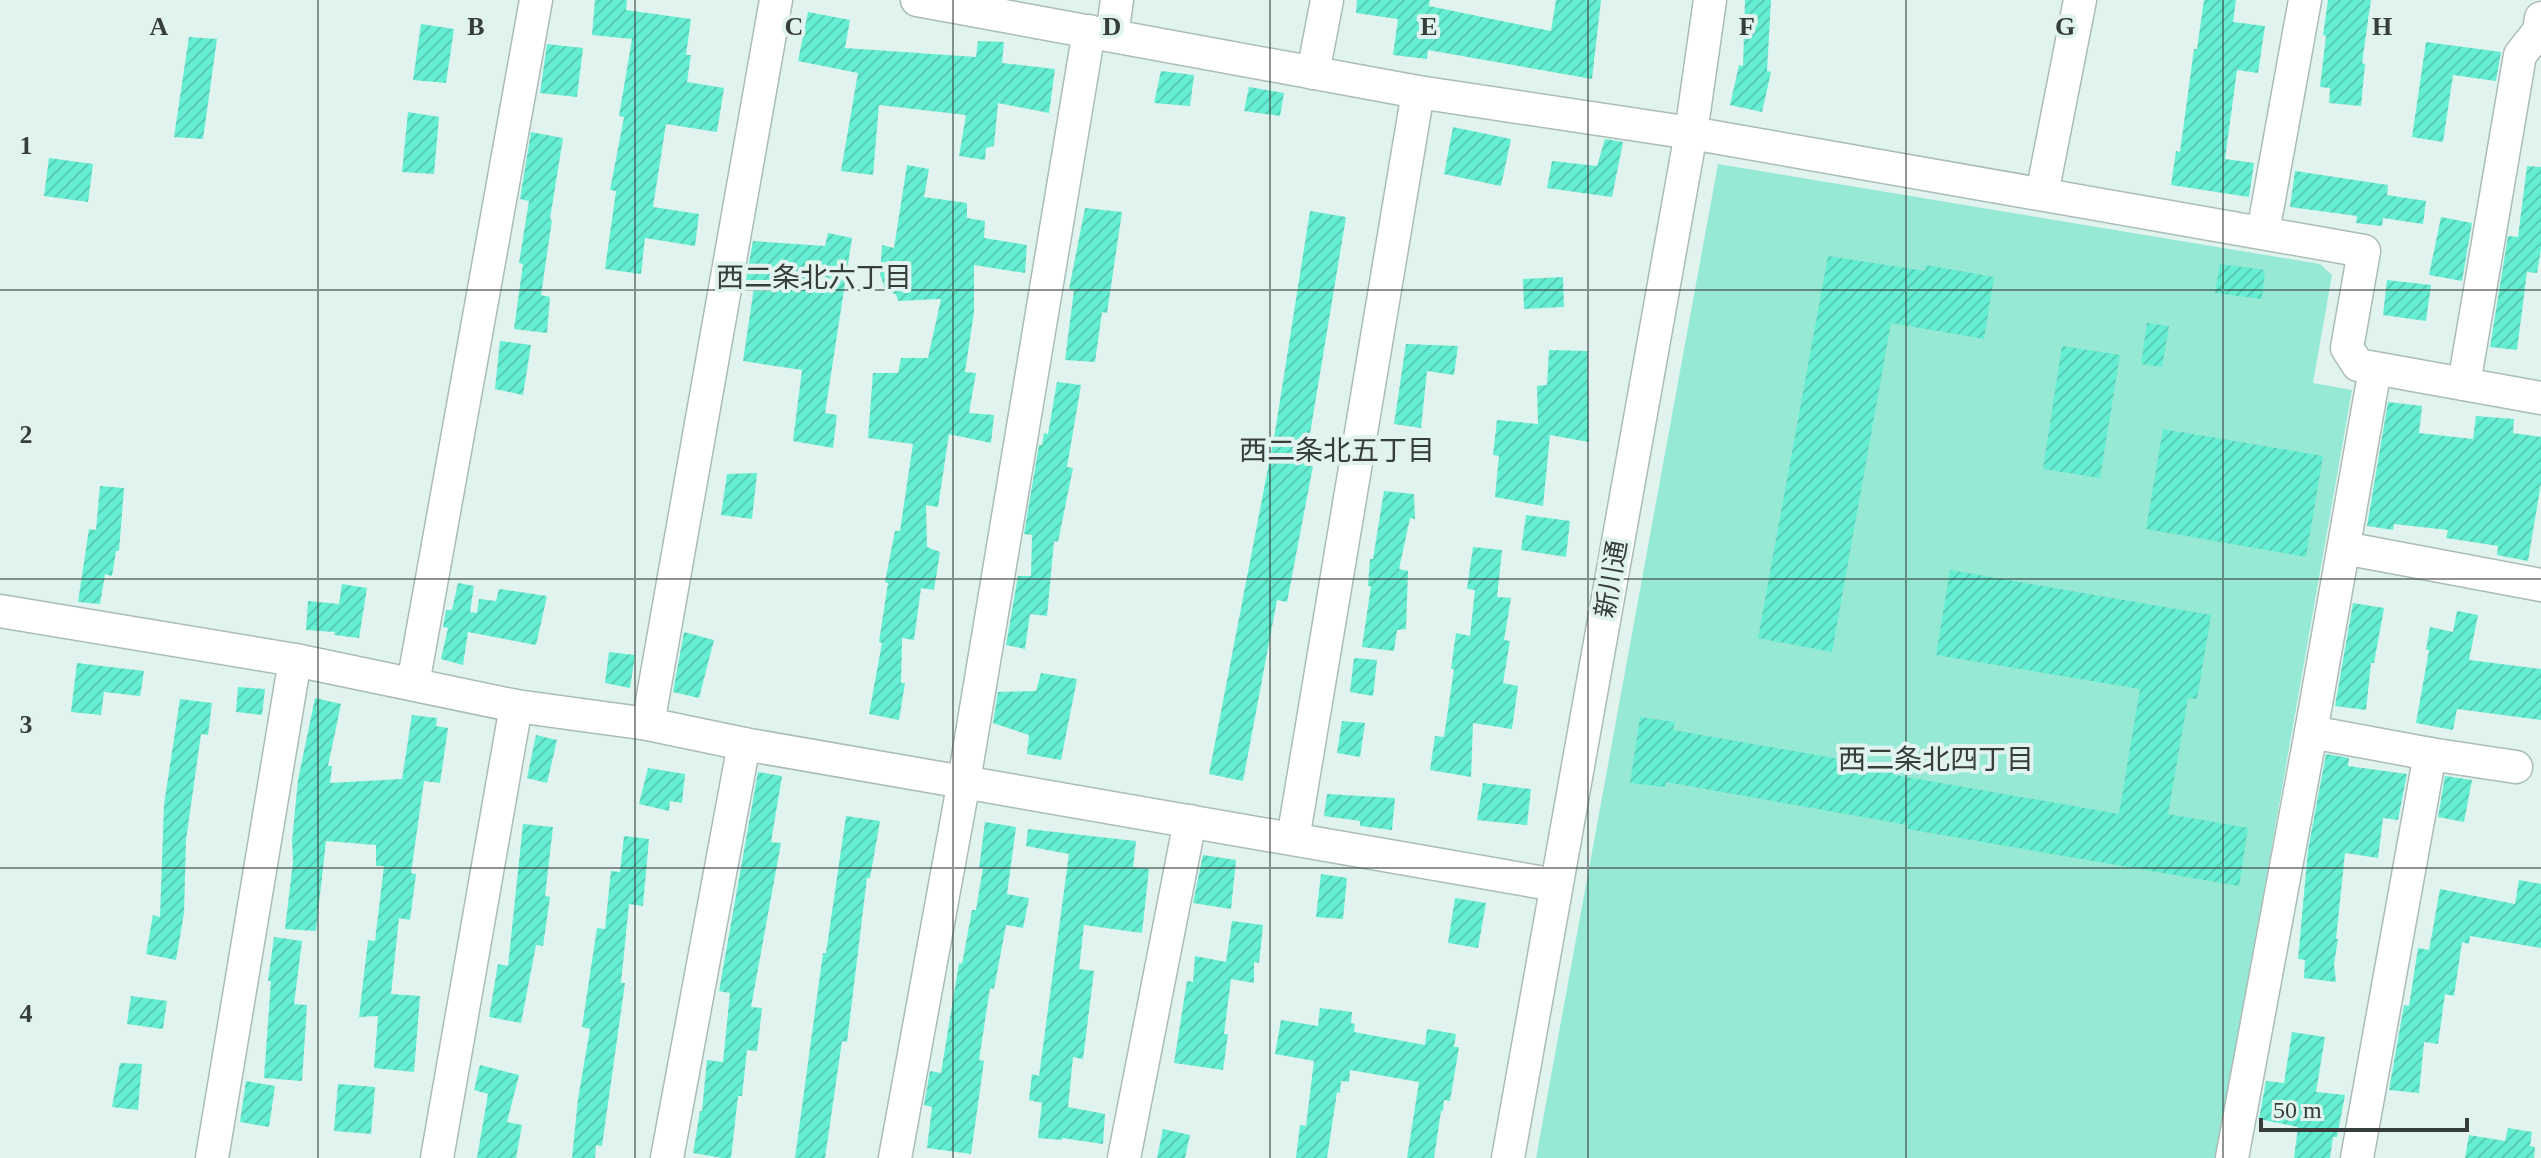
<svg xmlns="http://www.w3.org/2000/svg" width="2541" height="1158" viewBox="0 0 2541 1158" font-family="'Times New Roman','Noto Sans JP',serif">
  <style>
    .pitch { fill: #96e9d5 }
    .building { fill: url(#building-hatch) }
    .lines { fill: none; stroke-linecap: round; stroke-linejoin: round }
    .minor-casing { stroke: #aabcb7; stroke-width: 35 }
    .minor { stroke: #fff; stroke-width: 32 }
    .grid { fill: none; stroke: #363d3b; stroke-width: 2; stroke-opacity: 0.55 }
    .labels { text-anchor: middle; stroke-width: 8; stroke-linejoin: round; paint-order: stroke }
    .street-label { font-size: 26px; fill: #363d3b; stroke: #e0f3ee }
    .neighbourhood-label { font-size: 28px; fill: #363d3b; stroke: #e0f3ee }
    .grid-label { font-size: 26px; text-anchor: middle; font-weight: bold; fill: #363d3b; stroke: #e0f3ee; stroke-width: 8; stroke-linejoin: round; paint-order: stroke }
  </style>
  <defs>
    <pattern id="building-hatch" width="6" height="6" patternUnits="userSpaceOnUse" patternTransform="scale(2)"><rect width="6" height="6" fill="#65eed2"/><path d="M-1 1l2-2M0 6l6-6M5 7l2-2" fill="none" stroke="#58cdb5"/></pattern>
  </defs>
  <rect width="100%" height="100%" fill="#e0f3ee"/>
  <polygon class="pitch" points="1718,164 2320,264 2332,275 2313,383 2352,390 2217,1158 1536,1158"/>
  <g class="building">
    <polygon points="595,0 627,0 626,10 691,19 686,55 691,55 687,82 724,88 717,132 666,124 653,207 699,214 695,246 645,238 641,274 605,269 616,191 610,190 624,117 619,116 632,39 592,35"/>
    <polygon points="1357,0 1430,0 1429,6 1551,31 1556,0 1601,0 1592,79 1428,50 1427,59 1393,55 1398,19 1356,13"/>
    <polygon points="1745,0 1771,0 1767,71 1771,72 1762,112 1730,105 1739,65 1743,66"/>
    <polygon points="2204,0 2236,0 2233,22 2265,26 2258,73 2237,70 2225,159 2254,163 2249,197 2171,185 2176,151 2180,152 2194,49 2197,49"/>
    <polygon points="2328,0 2371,0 2362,63 2365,64 2361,106 2329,103 2330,88 2320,87 2326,36 2323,35"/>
    <polygon points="808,12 850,20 845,48 976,57 978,41 1004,42 1002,63 1055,69 1049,113 998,103 994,146 986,148 985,160 959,156 966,115 879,105 873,175 841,171 858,73 798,61"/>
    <polygon points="421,24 454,29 446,83 413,80"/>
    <polygon points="189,37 217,39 203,139 174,137"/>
    <polygon points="2426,42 2501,52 2496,81 2453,75 2443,142 2412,137"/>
    <polygon points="547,44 583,48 577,97 540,93"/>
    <polygon points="1161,71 1194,75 1190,106 1154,103"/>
    <polygon points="1249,87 1284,93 1280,116 1244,111"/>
    <polygon points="408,112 439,117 434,174 402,172"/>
    <polygon points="1453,127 1511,139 1501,186 1444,174"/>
    <polygon points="531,132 563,138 550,219 552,220 541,295 550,297 547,333 514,329 523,264 519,263 529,201 520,199"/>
    <polygon points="1605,139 1623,142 1612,197 1547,188 1552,161 1597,166"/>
    <polygon points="49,158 93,164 88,202 44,196"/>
    <polygon points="907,165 929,169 924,197 967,203 967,218 985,221 984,238 1027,245 1025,273 974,265 974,312 965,372 976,373 969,413 994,415 991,443 949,434 938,507 926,505 927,547 940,552 934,590 921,588 914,640 902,638 901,683 905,683 899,720 869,714 882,643 879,642 888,583 885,582 895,531 900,531 913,444 868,438 873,373 898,373 901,358 928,358 941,299 898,301 896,294 886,292 880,274 882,245 894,248"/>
    <polygon points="2527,166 2541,167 2541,249 2537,273 2527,272 2517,350 2490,347 2508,236 2518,237"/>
    <polygon points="2295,171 2388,185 2387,195 2426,201 2423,224 2383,218 2382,226 2356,223 2357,216 2290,207"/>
    <polygon points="1085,208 1122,212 1107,313 1102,312 1095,362 1065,360 1074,290 1069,289"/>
    <polygon points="1310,211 1346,217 1305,464 1313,466 1287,602 1277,600 1243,781 1209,774 1275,432"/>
    <polygon points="2441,217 2472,223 2462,281 2429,275"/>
    <polygon points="828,233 852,238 825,413 837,415 833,448 793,441 802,370 743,361 755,281 746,280 753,241 825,246"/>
    <polygon points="1828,256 1925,271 1926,265 1994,277 1984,339 1891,323 1832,652 1758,638"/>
    <polygon points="2220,264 2265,270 2262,299 2215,293"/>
    <polygon points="1563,277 1564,307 1524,309 1523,279"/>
    <polygon points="2387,280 2431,285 2426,321 2383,315"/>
    <polygon points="2147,323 2169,326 2162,367 2141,364"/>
    <polygon points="500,341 531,345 523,395 495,389"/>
    <polygon points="1406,344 1458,346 1454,375 1427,371 1421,428 1394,424"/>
    <polygon points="2062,346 2120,355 2100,478 2043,469"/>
    <polygon points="1549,350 1588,351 1589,442 1550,435 1543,506 1495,497 1499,456 1493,455 1497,420 1538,424 1537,386 1547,385"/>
    <polygon points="1057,382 1081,385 1067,467 1073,468 1058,542 1054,541 1047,616 1030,614 1025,649 1006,645 1018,576 1031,576 1032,535 1024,534 1039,445 1042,445 1044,433 1048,434"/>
    <polygon points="2388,402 2422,406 2419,433 2473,439 2476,416 2514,419 2513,433 2541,437 2541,483 2528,561 2497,555 2498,546 2446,538 2448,530 2394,524 2393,530 2367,526"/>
    <polygon points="2163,429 2323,456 2306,557 2146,529"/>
    <polygon points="757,473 752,519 721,515 727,474"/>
    <polygon points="100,486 124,488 119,551 116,551 112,576 105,574 100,604 78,602 89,529 96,530"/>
    <polygon points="1384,491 1414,494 1415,519 1410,518 1399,569 1408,571 1406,629 1397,630 1394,651 1362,647 1371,586 1368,586 1370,559 1373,559"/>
    <polygon points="1526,515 1570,521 1566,557 1521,550"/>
    <polygon points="1473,547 1502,550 1497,597 1511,598 1504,640 1510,641 1503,683 1518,686 1512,729 1473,723 1471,777 1430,770 1435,736 1444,737 1454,669 1451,669 1456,633 1470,636 1475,590 1467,589"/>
    <polygon points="1950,570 2211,615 2197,699 2188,698 2168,814 2248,828 2239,886 1907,829 1908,825 1666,782 1665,787 1630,783 1640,717 1675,722 1673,730 1896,769 1895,775 2119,814 2140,689 1936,655"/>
    <polygon points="458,583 474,586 470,612 477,613 479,599 496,601 499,589 547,596 536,645 468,632 463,665 441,659 448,628 443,627 446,610 452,610"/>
    <polygon points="342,584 367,588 359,638 334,635 335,632 306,630 308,601 339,604"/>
    <polygon points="2353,603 2384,608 2374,663 2371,663 2366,710 2335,706"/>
    <polygon points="2457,611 2478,615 2469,660 2541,669 2541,720 2457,709 2453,730 2416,723 2429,650 2426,650 2430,627 2453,632"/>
    <polygon points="684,632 714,640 699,698 673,692"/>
    <polygon points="609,652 635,655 630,688 605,683"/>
    <polygon points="1354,658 1377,660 1373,696 1350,692"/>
    <polygon points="77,663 144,671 140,696 104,692 101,715 71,712"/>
    <polygon points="1041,673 1077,679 1061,760 1027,754 1029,735 993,723 998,692 1036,691"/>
    <polygon points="238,687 265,689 262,715 236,712"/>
    <polygon points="315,698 341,704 328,766 332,766 330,783 402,779 412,715 437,718 436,726 448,728 440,783 424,781 411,873 416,874 410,920 399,918 391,994 420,996 414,1072 374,1068 378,1016 359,1017 368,940 375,941 384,866 376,866 376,845 326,841 316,931 285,929 293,862 292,841 298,780"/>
    <polygon points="180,699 212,703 208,735 201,734 186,840 184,913 176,960 146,954 153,915 160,917 164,805"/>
    <polygon points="1342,721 1365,723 1360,757 1337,753"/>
    <polygon points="536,735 557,740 547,783 527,778"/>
    <polygon points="2326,754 2349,758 2348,766 2407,774 2398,820 2383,818 2378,858 2345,853 2336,939 2338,939 2334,964 2336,982 2304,978 2305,960 2298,959 2308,850"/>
    <polygon points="648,768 685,774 682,803 670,801 669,811 639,804"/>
    <polygon points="758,772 782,776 771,842 781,843 751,1007 762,1008 757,1051 747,1050 742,1096 738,1096 731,1158 722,1158 693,1153 700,1111 702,1111 707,1060 723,1062 730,993 719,991"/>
    <polygon points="2445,776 2472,780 2464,822 2438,817"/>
    <polygon points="1483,783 1531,789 1527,825 1477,820"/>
    <polygon points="1327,794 1395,798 1392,830 1360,826 1360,821 1324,816"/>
    <polygon points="846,816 880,821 870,878 867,878 847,1042 842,1041 825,1158 795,1158 823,953 826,953"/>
    <polygon points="985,822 1016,827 1007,894 1029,898 1023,928 1006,925 994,989 990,988 979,1060 984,1061 971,1154 927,1148 932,1107 924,1105 930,1071 941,1073 959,963 962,964 972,910 976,910 983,868 979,868"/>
    <polygon points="523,824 553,827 545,896 550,897 543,946 536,945 521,1023 489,1017 498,964 508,966"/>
    <polygon points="1028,829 1136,841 1133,867 1149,869 1142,933 1084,925 1079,969 1094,971 1083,1059 1073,1057 1068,1107 1105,1114 1103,1144 1062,1138 1062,1140 1038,1138 1042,1103 1029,1100 1032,1074 1039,1076 1069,854 1026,846"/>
    <polygon points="624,836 649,839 643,906 629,904 621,983 625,983 602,1146 596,1145 595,1158 572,1158 578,1099 590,1029 582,1027 597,928 605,929 611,871 620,872"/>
    <polygon points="1203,855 1236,860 1231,909 1193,903"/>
    <polygon points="1321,874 1347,878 1343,919 1316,917"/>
    <polygon points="2519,880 2541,884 2541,948 2470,936 2469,944 2462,942 2454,996 2445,994 2438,1044 2424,1042 2419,1093 2389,1090 2404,1005 2409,1006 2418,948 2429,950 2440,889 2515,904"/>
    <polygon points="1455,898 1486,903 1478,948 1448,943"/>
    <polygon points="1232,921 1263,925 1259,963 1254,962 1254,983 1231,979 1224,1034 1228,1034 1223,1070 1174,1063 1187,981 1193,982 1195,956 1226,962"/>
    <polygon points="274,937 302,941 294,1004 307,1005 302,1081 264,1078 271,981 268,981"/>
    <polygon points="131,996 167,1001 163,1029 127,1024"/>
    <polygon points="1320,1008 1352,1012 1351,1023 1355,1024 1354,1032 1425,1045 1427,1029 1456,1034 1454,1047 1459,1047 1450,1101 1444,1100 1443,1111 1441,1111 1434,1158 1407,1158 1419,1082 1350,1070 1349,1082 1341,1081 1340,1093 1337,1092 1327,1158 1296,1158 1300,1125 1306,1126 1314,1061 1275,1054 1281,1020 1318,1026"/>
    <polygon points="2292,1032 2325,1037 2316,1092 2345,1095 2337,1137 2333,1137 2330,1158 2294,1158 2298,1127 2259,1119 2266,1081 2284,1083"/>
    <polygon points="120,1063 142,1064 138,1110 112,1107"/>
    <polygon points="480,1065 519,1075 507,1122 522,1125 516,1158 477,1158 488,1094 474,1090"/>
    <polygon points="246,1081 275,1086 269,1127 240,1122"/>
    <polygon points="338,1084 375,1087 371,1134 334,1131"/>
    <polygon points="2508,1128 2532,1132 2530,1146 2535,1147 2534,1158 2465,1158 2469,1135 2505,1141"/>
    <polygon points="1163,1129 1190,1135 1185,1158 1157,1158"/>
  </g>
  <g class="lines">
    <g class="minor-casing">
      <g id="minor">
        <polyline points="917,0 1418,92 1691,133 2364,251 2347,348 2358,365 2541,398"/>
        <polyline points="1112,35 1117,0"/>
        <polyline points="1313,73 1327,0"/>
        <polyline points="2042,194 2080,0"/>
        <polyline points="2263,232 2305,0"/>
        <polyline points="2464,384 2520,55 2539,31 2541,18"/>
        <polyline points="2344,548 2541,585"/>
        <polyline points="0,611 295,660 516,706 648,724 744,744 1556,885"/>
        <polyline points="413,684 536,0"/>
        <polyline points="648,724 776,0"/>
        <polyline points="2311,732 2430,754 2516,767"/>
        <polyline points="1293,839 1418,92"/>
        <polyline points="212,1158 295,660"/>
        <polyline points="437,1158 516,706"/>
        <polyline points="667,1158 744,744"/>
        <polyline points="895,1158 964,781 1089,31"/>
        <polyline points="1124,1158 1190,821"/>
        <polyline points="1508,1158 1691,133 1710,0"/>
        <polyline points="2232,1158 2311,732 2375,369"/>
        <polyline points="2357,1158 2430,754"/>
      </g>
    </g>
    <use href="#minor" class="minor"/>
  </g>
  <path class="grid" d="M318,0V1158M635,0V1158M953,0V1158M1270,0V1158M1588,0V1158M1906,0V1158M2223,0V1158M0,290H2541M0,579H2541M0,868H2541"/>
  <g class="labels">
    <g class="street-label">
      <text transform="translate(1611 579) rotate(-80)" y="9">新川通</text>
    </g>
    <g class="neighbourhood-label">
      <text x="814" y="287">西二条北六丁目</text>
      <text x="1337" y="460">西二条北五丁目</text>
      <text x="1936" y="769">西二条北四丁目</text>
    </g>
  </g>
  <g class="grid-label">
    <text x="159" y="35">A</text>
    <text x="476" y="35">B</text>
    <text x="794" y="35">C</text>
    <text x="1112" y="35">D</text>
    <text x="1429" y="35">E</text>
    <text x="1747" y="35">F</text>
    <text x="2065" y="35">G</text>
    <text x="2382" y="35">H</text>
    <text x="26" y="154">1</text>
    <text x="26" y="443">2</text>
    <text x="26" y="733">3</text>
    <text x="26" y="1022">4</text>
  </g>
  <path d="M2261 1118v12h206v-12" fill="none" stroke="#363d3b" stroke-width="4"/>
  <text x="2273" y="1118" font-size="24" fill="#363d3b" stroke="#e0f3ee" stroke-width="6" paint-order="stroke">50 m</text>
</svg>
